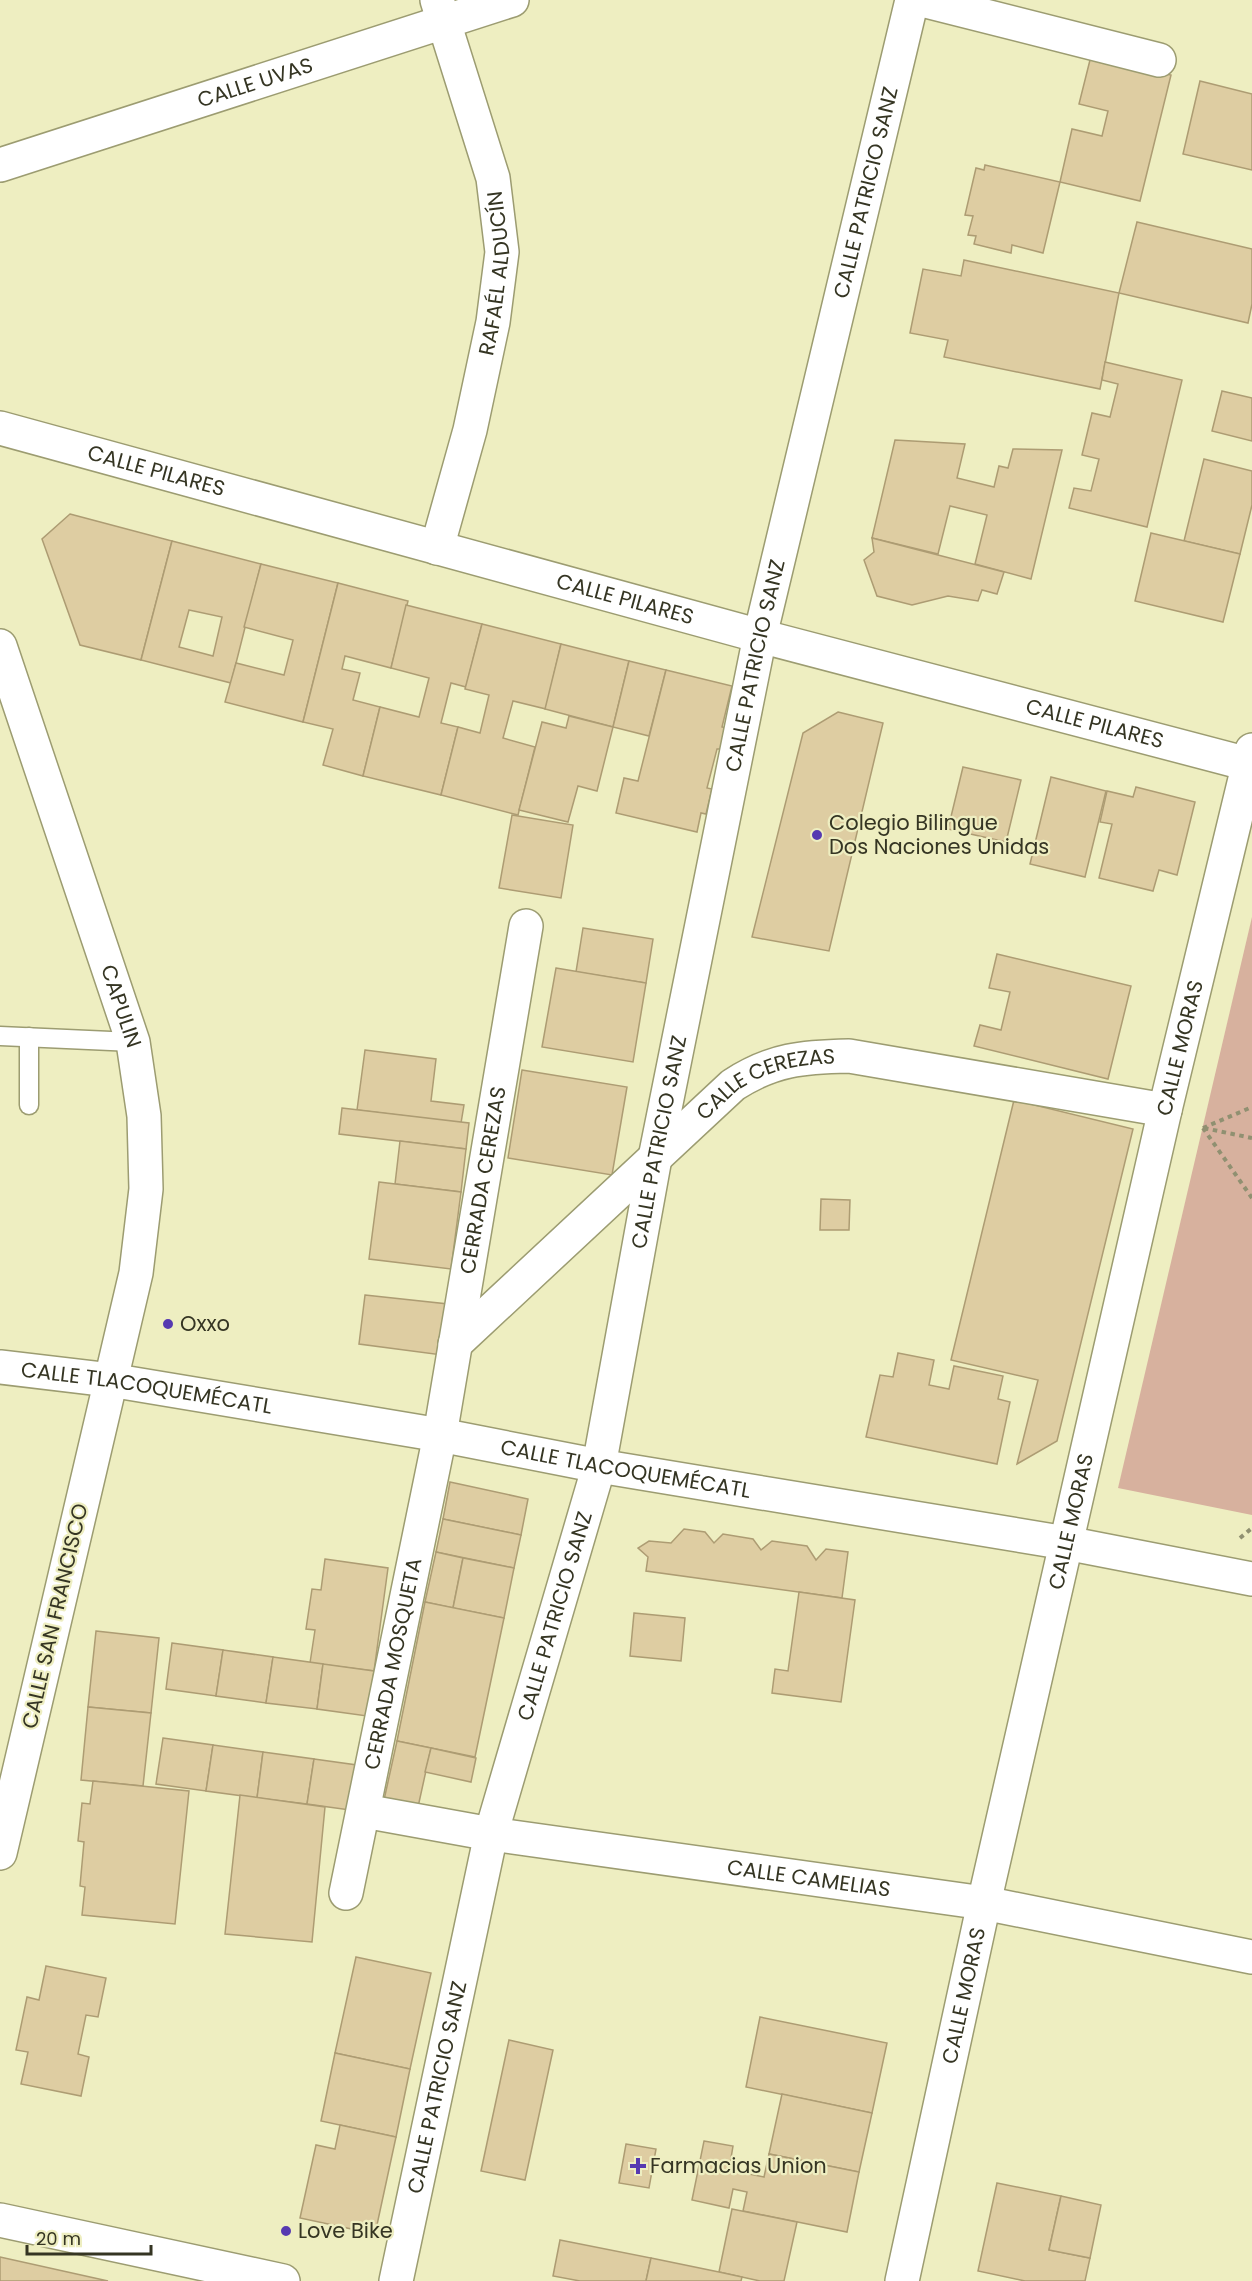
<svg xmlns="http://www.w3.org/2000/svg" width="1252" height="2281" viewBox="0 0 1252 2281" font-family="Poppins,sans-serif">
  <style>
    .green { fill: #d7b19e }
    .building { fill: #decda2; stroke: #ad9c73; stroke-width: 1.5; fill-rule: evenodd }
    .lines { fill: none; stroke-linecap: round; stroke-linejoin: round }
    .service-casing { stroke: #9c9c71; stroke-width: 21 }
    .minor-casing { stroke: #9c9c71; stroke-width: 36 }
    .tertiary-casing { stroke: #9c9c71; stroke-width: 36 }
    .path { stroke: #909071; stroke-width: 4; stroke-dasharray: 4.5 4.5; stroke-linecap: butt }
    .service { stroke: #fff; stroke-width: 18 }
    .minor { stroke: #fff; stroke-width: 33 }
    .tertiary { stroke: #fff; stroke-width: 33 }
    .poi-dot { fill: #5639b1; stroke: #eeeec1; stroke-width: 2 }
    .labels { text-anchor: middle; stroke-width: 4.5; stroke-linejoin: round; paint-order: stroke }
    .street-label { font-size: 21px; fill: #353523; stroke: #eeeec1 }
    .poi-label { font-size: 21px; fill: #353523; stroke: #eeeec1; text-anchor: start }
  </style>
  <rect width="100%" height="100%" fill="#eeeec1"/>
  <polygon class="green" points="1252,917 1252,1515 1118,1488"/>
  <g class="building">
    <polygon points="1091,56 1171,75 1140,201 1060,182 1072,129 1102,136 1108,111 1079,104"/>
    <polygon points="1200,81 1252,94 1252,170 1183,154"/>
    <polygon points="985,165 1060,182 1043,253 1012,245 1011,253 974,244 976,236 968,235 973,216 965,215 976,168 984,170"/>
    <polygon points="1137,222 1252,249 1252,304 1248,323 1119,293"/>
    <polygon points="964,260 1119,293 1100,389 944,357 948,340 910,333 923,269 961,276"/>
    <polygon points="1105,362 1182,380 1147,527 1069,508 1074,488 1091,491 1099,459 1082,455 1092,413 1110,417 1118,384 1102,380"/>
    <polygon points="1222,391 1252,398 1252,441 1212,431"/>
    <polygon points="895,440 965,444 957,478 994,487 999,466 1008,468 1013,449 1062,450 1031,579 975,564 987,515 950,506 938,554 872,538"/>
    <polygon points="1204,459 1252,471 1252,505 1240,554 1184,541"/>
    <polygon points="70,514 172,541 141,660 80,645 42,539"/>
    <polygon points="1151,533 1240,554 1223,622 1135,601"/>
    <polygon points="872,538 1004,572 997,594 982,590 978,601 948,596 912,605 877,596 864,560 874,552"/>
    <path d="M172,541L261,564L231,683L141,660ZM189,610L222,617L213,656L179,647Z"/>
    <polygon points="261,564 338,583 303,722 225,702 236,663 284,675 293,640 244,627"/>
    <polygon points="338,583 408,601 391,668 345,656 342,669 360,673 353,700 380,707 363,776 323,765 333,729 303,722"/>
    <polygon points="406,605 482,624 466,687 451,683 441,723 458,727 441,795 363,776 380,707 419,717 429,678 391,668"/>
    <polygon points="482,624 561,644 546,709 513,701 503,738 535,747 518,815 441,795 458,727 480,733 489,695 465,689"/>
    <polygon points="561,644 629,661 613,727 545,709"/>
    <polygon points="629,661 666,670 649,736 613,727"/>
    <polygon points="666,670 732,686 722,727 726,728 721,749 717,749 707,788 712,789 706,814 701,813 697,832 616,813 624,778 638,781"/>
    <polygon points="838,712 883,723 829,951 752,937 803,733"/>
    <polygon points="569,716 613,727 597,791 578,786 568,822 519,810 542,722 566,728"/>
    <polygon points="963,767 1021,780 1006,842 948,829"/>
    <polygon points="1051,777 1106,791 1085,877 1030,864"/>
    <polygon points="1136,787 1195,802 1177,875 1159,870 1153,891 1099,878 1112,824 1100,822 1107,791 1133,797"/>
    <polygon points="512,815 573,825 561,898 499,888"/>
    <polygon points="583,928 653,939 646,983 576,972"/>
    <polygon points="997,954 1131,986 1108,1079 974,1046 980,1025 1001,1030 1010,992 989,988"/>
    <polygon points="556,968 646,983 633,1062 542,1047"/>
    <polygon points="365,1050 436,1059 431,1101 464,1105 461,1123 357,1110"/>
    <polygon points="522,1070 627,1087 612,1175 508,1158"/>
    <polygon points="1014,1100 1133,1129 1057,1441 1017,1464 1038,1380 951,1360"/>
    <polygon points="342,1108 469,1123 466,1149 339,1134"/>
    <polygon points="400,1141 466,1149 461,1192 395,1184"/>
    <polygon points="379,1182 461,1192 451,1269 369,1259"/>
    <polygon points="821,1199 850,1200 849,1230 820,1230"/>
    <polygon points="365,1295 448,1304 442,1355 359,1344"/>
    <polygon points="898,1353 934,1360 929,1385 949,1389 954,1366 1003,1376 998,1399 1010,1402 997,1464 866,1437 880,1375 893,1377"/>
    <polygon points="450,1482 528,1499 521,1535 443,1519"/>
    <polygon points="443,1519 521,1535 514,1568 436,1552"/>
    <polygon points="684,1529 705,1532 714,1543 723,1534 753,1539 761,1550 772,1541 807,1546 816,1560 826,1549 848,1552 842,1598 646,1571 648,1557 638,1548 649,1541 671,1543"/>
    <polygon points="436,1552 463,1558 453,1608 425,1602"/>
    <polygon points="463,1558 514,1568 504,1618 453,1608"/>
    <polygon points="325,1559 388,1568 374,1671 310,1663 315,1630 306,1629 312,1589 321,1590"/>
    <polygon points="799,1592 855,1600 841,1702 772,1693 775,1669 788,1671"/>
    <polygon points="425,1602 504,1618 475,1757 397,1741"/>
    <polygon points="634,1613 685,1618 681,1661 630,1656"/>
    <polygon points="96,1631 159,1638 151,1713 88,1707"/>
    <polygon points="172,1643 223,1650 216,1696 166,1689"/>
    <polygon points="223,1650 273,1657 266,1703 216,1696"/>
    <polygon points="273,1657 323,1664 317,1709 266,1703"/>
    <polygon points="323,1664 374,1671 367,1716 317,1709"/>
    <polygon points="88,1707 151,1713 143,1786 81,1780"/>
    <polygon points="163,1738 213,1745 206,1791 156,1784"/>
    <polygon points="397,1741 431,1748 418,1807 384,1800"/>
    <polygon points="213,1745 263,1752 257,1798 206,1791"/>
    <polygon points="431,1748 476,1758 471,1782 425,1772"/>
    <polygon points="263,1752 314,1759 307,1804 257,1798"/>
    <polygon points="314,1759 364,1766 357,1811 307,1804"/>
    <polygon points="93,1781 189,1791 175,1924 82,1915 85,1887 80,1886 84,1842 78,1841 82,1803 90,1804"/>
    <polygon points="240,1795 325,1807 312,1942 225,1934"/>
    <polygon points="356,1957 431,1973 410,2069 335,2053"/>
    <polygon points="46,1966 106,1978 98,2017 86,2015 78,2054 89,2057 81,2096 21,2084 28,2052 16,2050 27,1997 39,2000"/>
    <polygon points="760,2017 887,2043 872,2113 746,2087"/>
    <polygon points="509,2040 553,2050 525,2180 481,2171"/>
    <polygon points="335,2053 410,2069 396,2137 321,2121"/>
    <polygon points="782,2094 872,2113 859,2172 769,2154"/>
    <polygon points="340,2125 396,2137 375,2234 300,2218 316,2145 335,2149"/>
    <polygon points="704,2141 733,2146 729,2170 764,2177 769,2154 859,2172 847,2232 743,2211 747,2192 733,2189 729,2208 692,2200"/>
    <polygon points="626,2144 656,2149 649,2188 619,2183"/>
    <polygon points="997,2183 1061,2196 1049,2250 1090,2258 1085,2281 1025,2281 978,2271"/>
    <polygon points="1061,2196 1101,2205 1090,2258 1049,2250"/>
    <polygon points="732,2209 797,2222 784,2281 760,2281 719,2272"/>
    <polygon points="560,2240 651,2258 646,2281 580,2281 553,2276"/>
    <polygon points="0,2257 108,2281 0,2281"/>
    <polygon points="651,2258 719,2272 742,2277 741,2281 646,2281"/>
  </g>
  <g class="lines">
    <g class="service-casing">
      <g id="service">
        <polyline points="0,1036 133,1042"/>
        <polyline points="29,1037 29,1105"/>
      </g>
    </g>
    <g class="minor-casing">
      <g id="minor">
        <polyline points="922,0 1159,60"/>
        <path id="s1" d="M0,165L512,0"/>
        <path id="s2" d="M437,548L470,430L493,322L502,252L493,178L437,0"/>
        <path id="s3" d="M0,646L133,1042L144,1116L146,1189L136,1273L0,1853"/>
        <path id="s4" d="M455,1344L733,1085C773,1059 803,1057 849,1056L1165,1110"/>
        <path id="s5" d="M0,1367L110,1380L440,1435L599,1466L1066,1543L1252,1579"/>
        <path id="s6" d="M364,1811L491,1834L984,1903L1252,1957"/>
        <path id="s7" d="M346,1893L440,1435L526,926"/>
        <polyline points="0,2220 283,2281"/>
        <path id="s8" d="M396,2281L491,1834L599,1466L655,1158L760,636L912,0"/>
        <path id="s9" d="M902,2281L984,1903L1165,1110L1252,750"/>
      </g>
    </g>
    <g class="tertiary-casing">
      <g id="tertiary">
        <path id="s10" d="M0,428L760,636L1252,765"/>
      </g>
    </g>
    <g class="path">
      <polyline points="1203,1128 1252,1198"/>
      <polyline points="1203,1128 1252,1107"/>
      <polyline points="1204,1128 1252,1138"/>
      <polyline points="1240,1538 1252,1528"/>
    </g>
    <use href="#service" class="service"/>
    <use href="#minor" class="minor"/>
    <use href="#tertiary" class="tertiary"/>
  </g>
  <g class="poi-dot">
    <circle cx="817" cy="835" r="6"/>
    <circle cx="168" cy="1324" r="6"/>
    <path d="M635 2157h6v6h6v6h-6v6h-6v-6h-6v-6h6z"/>
    <circle cx="286" cy="2231" r="6"/>
  </g>
  <g class="labels">
    <g class="street-label">
      <text dy="7" stroke="none"><textPath href="#s1" startOffset="268">CALLE UVAS</textPath></text>
      <text dy="7" stroke="none"><textPath href="#s8" startOffset="2142">CALLE PATRICIO SANZ</textPath></text>
      <text dy="7" stroke="none"><textPath href="#s2" startOffset="282">RAFAÉL ALDUCÍN</textPath></text>
      <text dy="7" stroke="none"><textPath href="#s10" startOffset="162">CALLE PILARES</textPath></text>
      <text dy="7" stroke="none"><textPath href="#s10" startOffset="648">CALLE PILARES</textPath></text>
      <text dy="7" stroke="none"><textPath href="#s8" startOffset="1656">CALLE PATRICIO SANZ</textPath></text>
      <text dy="7" stroke="none"><textPath href="#s10" startOffset="1134">CALLE PILARES</textPath></text>
      <text dy="7" stroke="none"><textPath href="#s3" startOffset="380">CAPULIN</textPath></text>
      <text dy="7" stroke="none"><textPath href="#s9" startOffset="1264">CALLE MORAS</textPath></text>
      <text dy="7" stroke="none"><textPath href="#s4" startOffset="411">CALLE CEREZAS</textPath></text>
      <text dy="7" stroke="none"><textPath href="#s8" startOffset="1170">CALLE PATRICIO SANZ</textPath></text>
      <text dy="7" stroke="none"><textPath href="#s7" startOffset="726">CERRADA CEREZAS</textPath></text>
      <text dy="7" stroke="none"><textPath href="#s5" startOffset="148">CALLE TLACOQUEMÉCATL</textPath></text>
      <text dy="7" stroke="none"><textPath href="#s5" startOffset="634">CALLE TLACOQUEMÉCATL</textPath></text>
      <text dy="7" stroke="none"><textPath href="#s9" startOffset="778">CALLE MORAS</textPath></text>
      <text transform="translate(55 1616) rotate(-77)" y="7">CALLE SAN FRANCISCO</text>
      <text dy="7" stroke="none"><textPath href="#s8" startOffset="684">CALLE PATRICIO SANZ</textPath></text>
      <text dy="7" stroke="none"><textPath href="#s7" startOffset="234">CERRADA MOSQUETA</textPath></text>
      <text dy="7" stroke="none"><textPath href="#s6" startOffset="450">CALLE CAMELIAS</textPath></text>
      <text dy="7" stroke="none"><textPath href="#s9" startOffset="292">CALLE MORAS</textPath></text>
      <text dy="7" stroke="none"><textPath href="#s8" startOffset="198">CALLE PATRICIO SANZ</textPath></text>
    </g>
    <g class="poi-label">
      <text x="829" y="830">Colegio Bilingue<tspan x="829" dy="24">Dos Naciones Unidas</tspan></text>
      <text x="180" y="1331">Oxxo</text>
      <text x="650" y="2173">Farmacias Union</text>
      <text x="298" y="2238">Love Bike</text>
    </g>
  </g>
  <path d="M27 2245v9h124v-9" fill="none" stroke="#353523" stroke-width="3"/>
  <text x="36" y="2245" font-size="18" fill="#353523" stroke="#eeeec1" stroke-width="4.5" paint-order="stroke">20 m</text>
</svg>
